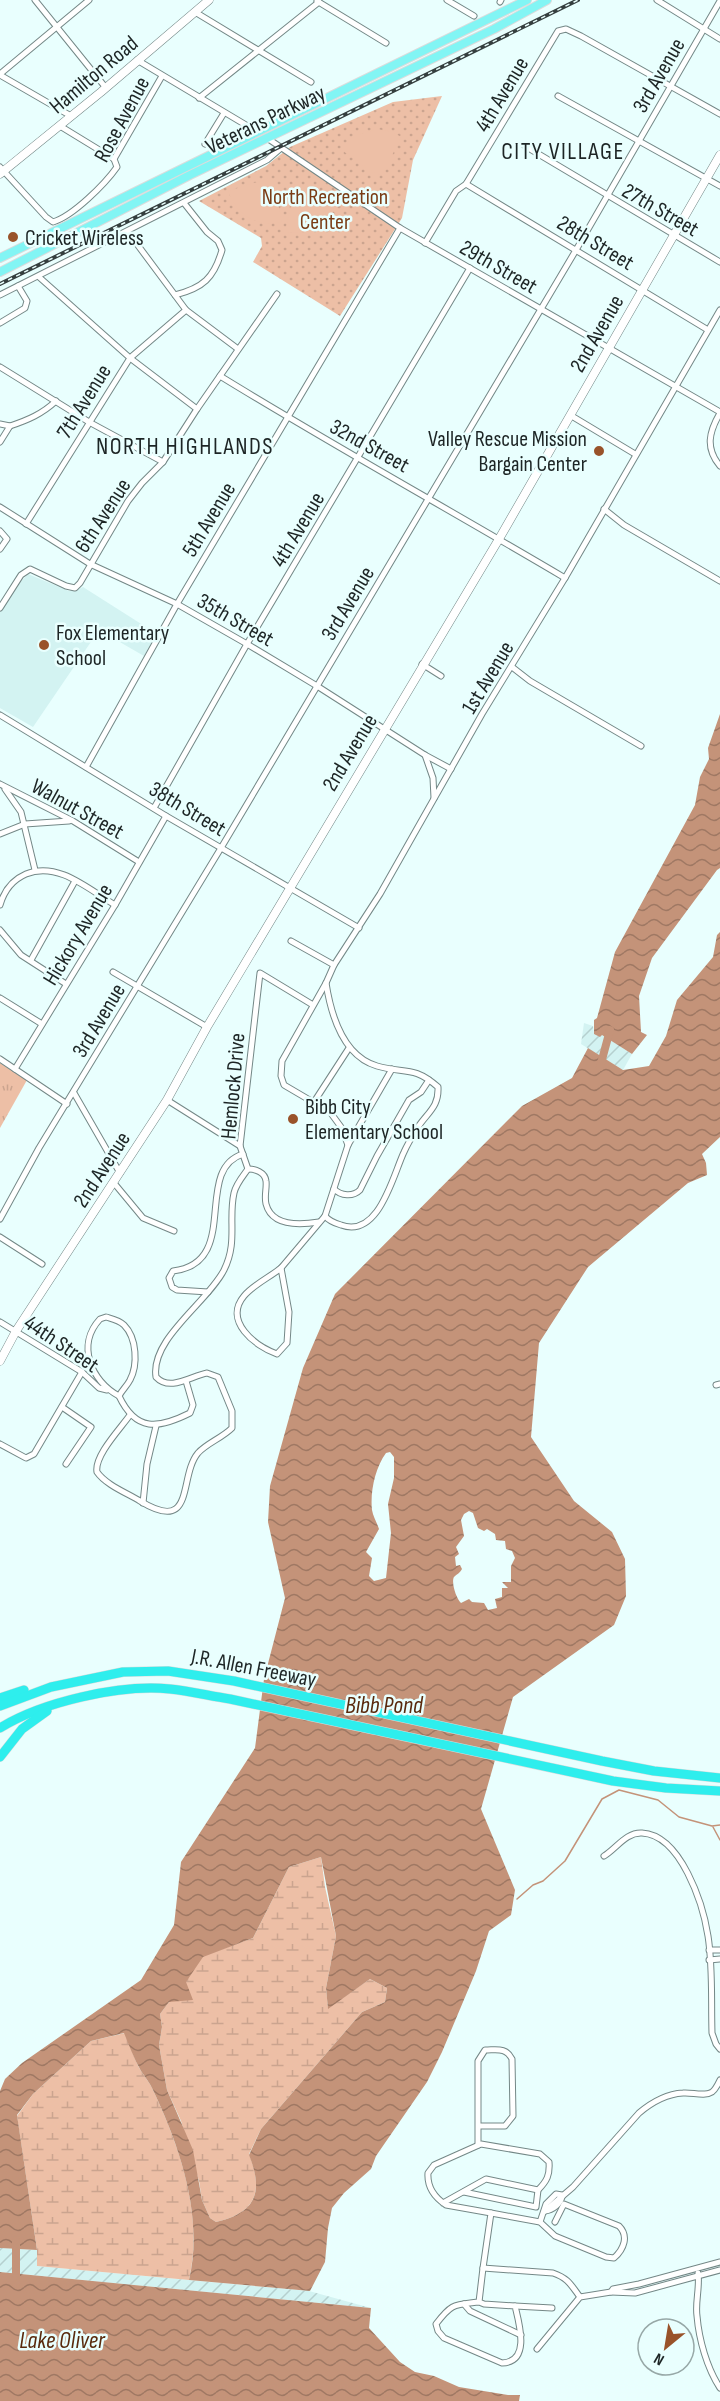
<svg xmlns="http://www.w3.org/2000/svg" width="720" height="2401" viewBox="0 0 720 2401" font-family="'Sofia Sans Condensed',sans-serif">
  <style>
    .built { fill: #d3f3f2 }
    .industrial { fill: url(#industrial-furrows) }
    .grass { fill: url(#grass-tufts) }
    .wetland { fill: url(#wetland-marsh) }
    .park { fill: url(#park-dots) }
    .pitch { fill: #edbfa6 }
    .water { fill: url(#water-waves); fill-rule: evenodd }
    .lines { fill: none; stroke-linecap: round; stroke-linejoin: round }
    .stream { stroke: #c49379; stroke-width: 1.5 }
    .river { stroke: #c49379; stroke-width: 8 }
    .street-casing { stroke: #748887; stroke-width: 7 }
    .secondary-casing { stroke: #748887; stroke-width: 9 }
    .primary-casing { stroke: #dbdcdc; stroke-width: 10 }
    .highway-casing { stroke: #dbdcdc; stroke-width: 10 }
    .street { stroke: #fff; stroke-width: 5 }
    .secondary { stroke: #fff; stroke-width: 8 }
    .primary { stroke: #82f5f4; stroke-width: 8 }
    .highway { stroke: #2eeeed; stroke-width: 9 }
    .rail-casing { stroke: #353f3f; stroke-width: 4 }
    .rail { stroke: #e9fffe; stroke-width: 1.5; stroke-dasharray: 4.5; stroke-linecap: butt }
    .poi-dot { fill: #99532a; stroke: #e9fffe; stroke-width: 2 }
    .labels { text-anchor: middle; stroke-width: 5; stroke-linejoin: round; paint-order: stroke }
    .street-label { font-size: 22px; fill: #1d2525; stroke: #e9fffe }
    .park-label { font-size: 22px; fill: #7a3c15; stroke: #e9fffe }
    .poi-label { font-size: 22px; fill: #1d2525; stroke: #e9fffe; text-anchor: start }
    .neighbourhood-label { font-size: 24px; letter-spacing: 1.5px; fill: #1d2525; stroke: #e9fffe }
    .water-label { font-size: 24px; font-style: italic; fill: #592a0d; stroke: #e9fffe }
  </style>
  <defs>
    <pattern id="industrial-furrows" width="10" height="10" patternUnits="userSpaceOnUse" patternTransform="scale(1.5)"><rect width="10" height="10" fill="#d3f3f2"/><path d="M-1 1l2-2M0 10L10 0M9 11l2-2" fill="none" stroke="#b5d0cf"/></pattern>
    <pattern id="grass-tufts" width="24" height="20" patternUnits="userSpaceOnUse" patternTransform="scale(1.5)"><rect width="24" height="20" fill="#edbfa6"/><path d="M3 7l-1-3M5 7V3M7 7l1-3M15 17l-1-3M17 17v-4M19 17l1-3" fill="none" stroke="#cba48f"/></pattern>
    <pattern id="wetland-marsh" width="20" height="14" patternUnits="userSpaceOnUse" patternTransform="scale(1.5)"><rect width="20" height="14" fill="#edbfa6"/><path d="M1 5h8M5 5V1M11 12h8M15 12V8" fill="none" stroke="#cba48f"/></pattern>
    <pattern id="park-dots" width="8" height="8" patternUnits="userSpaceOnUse" patternTransform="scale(1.5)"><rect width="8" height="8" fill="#edbfa6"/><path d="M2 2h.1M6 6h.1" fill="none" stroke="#cba48f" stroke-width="1.8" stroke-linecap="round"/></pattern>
    <pattern id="water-waves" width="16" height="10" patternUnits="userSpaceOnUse" patternTransform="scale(1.5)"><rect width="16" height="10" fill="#c49379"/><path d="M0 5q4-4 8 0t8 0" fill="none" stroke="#9f7863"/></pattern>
  </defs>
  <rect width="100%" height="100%" fill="#e9fffe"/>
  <polygon class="built" points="28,574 69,591 75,591 83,587 157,634 144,656 99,630 33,727 0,708 0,612 15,588"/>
  <g class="industrial">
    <polygon points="584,1023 593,1026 594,1034 602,1035 632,1054 623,1070 581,1044"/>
    <polygon points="0,2248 37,2250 37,2266 309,2291 371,2308 0,2272"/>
  </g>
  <polygon class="grass" points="0,1063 27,1080 0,1128"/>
  <g class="wetland">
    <path d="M321,1857L325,1887L336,1936L326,1988L328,2008L370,1979L387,1988L385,2002L362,2012L261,2129L249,2154C264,2192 256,2213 216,2222L210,2218L202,2200L199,2181L181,2121L167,2090L159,2045L162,2027L160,2014L203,1956L253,1938L289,1867Z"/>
    <path d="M125,2033C130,2045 134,2059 141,2071C145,2077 150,2083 153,2090C180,2147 204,2217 189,2280L37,2266V2250L17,2116L33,2094L91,2041Z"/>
  </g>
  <polygon class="park" points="442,96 413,160 402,218 340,316 253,262 262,246 261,238 199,201 266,166 290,147 393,102"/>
  <g class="pitch">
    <polygon points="377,129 393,132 401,137 383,174 377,175 343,151 357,135"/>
    <path d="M270,178L273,180L282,222C256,227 237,216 228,191Z"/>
    <path d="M297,186L337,201C331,226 309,236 285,232L295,187Z"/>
  </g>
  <g class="water">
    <polygon points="720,714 720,868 717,870 652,958 639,996 641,1032 647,1035 632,1054 602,1035 600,1037 594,1034 594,1020 597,1018 615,952 695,805 700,777 709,759 708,748"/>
    <path d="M720,932V1137L702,1154L706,1163L707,1175L688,1183L588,1267L539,1343L531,1437L574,1501L612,1532L625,1559L626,1596L614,1625L513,1697L481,1809L515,1890L511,1915L489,1931L476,1971L442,2052L427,2082L376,2156L371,2169L344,2193L332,2208L328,2228L325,2262L310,2291L189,2280C204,2217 180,2147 153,2090C150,2083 145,2077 141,2071C134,2059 129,2045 124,2033L91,2041L33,2094L17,2115L37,2250L0,2248V2091L5,2079L22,2063L141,1980L174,1925L181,1862L255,1748L264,1679L285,1598L268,1522L270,1486L303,1368L335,1294L522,1106L572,1078L588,1048L623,1070L649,1066L666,1036L677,1000L713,957L717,935ZM390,1452L394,1457V1478L388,1504L391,1533L386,1578L374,1581L369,1576L372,1558L366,1552L379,1529C377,1523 373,1516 372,1510C370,1492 375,1468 386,1453ZM469,1511L473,1513L478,1528L484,1531L487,1529L495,1534L496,1540L505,1541L506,1549L512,1551L515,1558L511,1566V1582H502L508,1588H502V1597L495,1599L497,1608L488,1610L484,1603L472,1602L469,1599L461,1603C456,1598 451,1582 454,1577C457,1574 460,1573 462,1569L460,1565L456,1566L455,1557L459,1554L456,1547L464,1536L461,1520L464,1514ZM321,1857L336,1936L326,1988L328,2009L370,1979L387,1988L385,2002L362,2012L261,2129L249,2155C264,2192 256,2213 216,2222L210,2218L202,2200L193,2150L167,2090L159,2045L162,2027L160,2014L169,2002L193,2000L186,1982L203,1957L253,1938L289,1867Z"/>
    <polygon points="0,2272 371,2308 369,2328 400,2362 415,2372 434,2376 459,2387 508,2395 520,2395 519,2401 0,2401"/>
  </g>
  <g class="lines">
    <g class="stream">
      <polyline points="713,1827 720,1840"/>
      <polyline points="517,1899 533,1885 543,1881 565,1861 602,1799 619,1790 658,1800 679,1817 712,1826 720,1825"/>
    </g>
    <g class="river">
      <polyline points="600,1067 610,1030"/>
      <polyline points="16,2240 16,2284"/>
    </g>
    <g class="street-casing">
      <g id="street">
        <polyline points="35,0 106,88"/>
        <polyline points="447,0 474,16"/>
        <polyline points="657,0 720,39"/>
        <polyline points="317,1 386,43"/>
        <polyline points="500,2 501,0"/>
        <polyline points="195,12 311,82"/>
        <polyline points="137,60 256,131"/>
        <polyline points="0,74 89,0"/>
        <polyline points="0,75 71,116"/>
        <polyline points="558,96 720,186"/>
        <polyline points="199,98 319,2"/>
        <polyline points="60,126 114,159"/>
        <polyline points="267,138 400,228 720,412"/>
        <polyline points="205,144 224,113"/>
        <polyline points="525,146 720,262"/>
        <path d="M0,167L46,217L53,222C73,216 105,184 117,167L114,159L162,76"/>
        <polyline points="466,184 708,330"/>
        <polyline points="128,232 186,310 238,349"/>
        <polyline points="425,243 456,191 466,184 558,31 566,29 581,36 720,114"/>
        <polyline points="39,277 130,358 197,409"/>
        <polyline points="0,295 267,160 281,148"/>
        <path d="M175,295C203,288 214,278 222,250L218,241L207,232L184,203"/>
        <polyline points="0,323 25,308 27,301 18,286"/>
        <polyline points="0,367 89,422 163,462"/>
        <path d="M220,376C334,446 450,510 565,578"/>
        <path d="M720,413C709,432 705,448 720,466"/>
        <polyline points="570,415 635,454"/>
        <polyline points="0,424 10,426"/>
        <path d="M0,442L10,426C28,420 42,414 56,401"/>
        <polyline points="0,507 90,564 177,604 247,644 317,686 425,755 451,769"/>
        <polyline points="604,509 624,525 720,581"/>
        <polyline points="26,524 130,358 186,310"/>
        <polyline points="0,531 7,539 0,549"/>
        <polyline points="0,608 21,575 30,569 66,586 75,588 80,583 128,501 142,483 163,462 197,409 277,294"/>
        <polyline points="422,664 441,676"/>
        <polyline points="512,667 530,681 641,746"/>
        <polyline points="0,715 166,816 359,928"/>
        <polyline points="425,755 433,778 434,798"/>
        <polyline points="86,767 177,604 400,228"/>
        <polyline points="0,784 73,821 139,862"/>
        <polyline points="5,789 21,812 35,870"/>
        <polyline points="154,808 247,644 470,268"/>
        <polyline points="0,834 25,824 69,821"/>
        <path d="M0,905C4,891 12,880 26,874C58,861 88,889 115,905"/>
        <polyline points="0,930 21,955 66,984"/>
        <polyline points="291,941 334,965"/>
        <polyline points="31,960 75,881"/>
        <polyline points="113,972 207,1027"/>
        <polyline points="0,998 42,1024"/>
        <polyline points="0,1059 67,1104"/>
        <polyline points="15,1069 115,905 166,816"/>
        <polyline points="74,1093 120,1173"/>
        <polyline points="167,1100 240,1146"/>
        <polyline points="314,1102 349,1048"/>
        <polyline points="348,1145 341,1127 330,1112 284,1085 281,1076 282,1061 326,983 334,965 380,894 482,714 565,578 720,310"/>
        <polyline points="248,1169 240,1146 260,973 313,1005"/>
        <path d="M248,1169C255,1169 265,1172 266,1181C267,1188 264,1196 266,1204C272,1227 301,1225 319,1222"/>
        <polyline points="114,1183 143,1218 174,1231"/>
        <path d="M334,1189C341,1196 353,1197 360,1190L377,1156L409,1100L421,1092L429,1080"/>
        <path d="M325,1216C329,1221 334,1223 341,1225C379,1239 393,1175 404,1152C408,1143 413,1135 418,1127C428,1112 439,1107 438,1087C413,1065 404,1074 377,1066C343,1056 331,1015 326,983"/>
        <polyline points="0,1219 39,1148 221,848 576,250 720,1"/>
        <polyline points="0,1237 42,1264"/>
        <polyline points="281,1268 325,1216 348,1145 392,1069"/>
        <path d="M281,1268L289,1312L287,1343L277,1354C255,1346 223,1321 244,1296C253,1285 270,1277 281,1268Z"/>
        <path d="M208,1292L177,1290L172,1287L169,1278L173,1271C242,1263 192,1170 243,1154"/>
        <path d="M106,1317C113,1319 119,1320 124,1325C137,1338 138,1365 130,1380C127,1386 122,1390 119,1396C91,1381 76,1345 100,1319Z"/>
        <polyline points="0,1322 82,1372 99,1388 107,1390"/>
        <polyline points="716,1385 720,1384"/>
        <path d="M119,1396C136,1432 158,1429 190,1413L193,1405L186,1381"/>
        <polyline points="62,1407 91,1427 66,1464"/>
        <path d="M130,1415C120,1429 94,1456 97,1472C106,1485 127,1493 140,1501C196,1535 178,1477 198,1453C207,1443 222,1438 232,1428V1411L218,1377L207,1373C191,1376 170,1392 156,1377C150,1339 208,1302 224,1270C238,1242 228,1220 234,1193C236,1184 243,1176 248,1169"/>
        <polyline points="0,1444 26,1458 34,1454 82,1372"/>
        <polyline points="143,1503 147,1464 156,1426"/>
        <path d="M604,1856C616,1849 626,1832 642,1833C681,1835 703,1904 708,1936C713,1967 711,2001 712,2033L716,2044L720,2049"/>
        <polyline points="709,1950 720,1950"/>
        <polyline points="709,1960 720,1959"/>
        <path d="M478,2126H505L513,2116L512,2059C506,2047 497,2050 485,2050L478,2061V2145"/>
        <polyline points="464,2192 536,2207 538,2190"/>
        <path d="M443,2203L486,2179L538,2190C547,2181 550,2175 549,2162L540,2154L481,2144L434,2165L428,2173C427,2187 434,2197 446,2205L491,2213L483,2268"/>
        <path d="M545,2211L573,2187L639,2113C652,2102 666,2094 683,2093C692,2092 704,2097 712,2092C716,2089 718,2084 720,2080"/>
        <path d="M545,2211C553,2210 560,2204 562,2197"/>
        <path d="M491,2213L540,2222L555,2236L606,2257L614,2258C624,2249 629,2236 619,2226L564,2204L555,2222"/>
        <polyline points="540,2222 546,2204 556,2194 562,2195"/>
        <polyline points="720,2262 639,2284 613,2289 611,2292 635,2293 720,2270"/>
        <path d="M698,2273C700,2288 695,2302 697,2316C699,2340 707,2368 720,2388"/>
        <path d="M479,2302L484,2304L515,2306C519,2323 531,2362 502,2363L444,2338L438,2331L436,2324C452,2303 454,2305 479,2302L483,2268L553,2273C568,2278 571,2285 580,2297"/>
        <polyline points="464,2304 470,2311 521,2335"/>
        <polyline points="515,2306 552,2308"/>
        <polyline points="537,2349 580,2297 611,2292"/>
      </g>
    </g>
    <g class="secondary-casing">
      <g id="secondary">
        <polyline points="0,174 101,92 209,0"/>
        <polyline points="0,1361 16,1331 167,1100 207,1027 499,539 720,155"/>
      </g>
    </g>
    <g class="primary-casing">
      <g id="primary">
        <polyline points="0,258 527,0"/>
        <polyline points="0,272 190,175 494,29 547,0"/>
      </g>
    </g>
    <g class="highway-casing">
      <g id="highway">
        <polyline points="0,1698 24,1690"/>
        <polyline points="0,1706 51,1687 123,1672 168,1671 234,1681 602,1761 654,1771 720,1778"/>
        <path d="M0,1728C42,1702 120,1684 170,1689C190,1691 210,1696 230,1699L613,1781L666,1788L720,1791"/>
        <polyline points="0,1757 22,1729 47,1711"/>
      </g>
    </g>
    <use href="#street" class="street"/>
    <use href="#secondary" class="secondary"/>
    <use href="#primary" class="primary"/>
    <use href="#highway" class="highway"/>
    <g class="rail-casing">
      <polyline id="rail" points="0,284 578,0"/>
    </g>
    <use href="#rail" class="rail"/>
  </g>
  <g class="poi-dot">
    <circle cx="13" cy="237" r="6"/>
    <circle cx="599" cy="451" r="6"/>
    <circle cx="44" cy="645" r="6"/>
    <circle cx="293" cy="1119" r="6"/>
  </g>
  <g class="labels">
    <g class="street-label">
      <text transform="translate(93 74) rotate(-40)" y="8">Hamilton Road</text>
      <text transform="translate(658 75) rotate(-60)" y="8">3rd Avenue</text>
      <text transform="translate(501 94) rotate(-59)" y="8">4th Avenue</text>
      <text transform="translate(121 119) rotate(-62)" y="8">Rose Avenue</text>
      <text transform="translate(265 119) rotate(-26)" y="8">Veterans Parkway</text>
      <text transform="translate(661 209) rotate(30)" y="8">27th Street</text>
      <text transform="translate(596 242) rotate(31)" y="8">28th Street</text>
      <text transform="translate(499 266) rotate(30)" y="8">29th Street</text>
      <text transform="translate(596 333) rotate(-60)" y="8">2nd Avenue</text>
      <text transform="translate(83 401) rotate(-58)" y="8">7th Avenue</text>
      <text transform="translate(370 445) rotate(29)" y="8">32nd Street</text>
      <text transform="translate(102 515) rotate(-57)" y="8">6th Avenue</text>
      <text transform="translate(208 519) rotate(-59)" y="8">5th Avenue</text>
      <text transform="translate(297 529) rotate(-59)" y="8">4th Avenue</text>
      <text transform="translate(347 603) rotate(-59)" y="8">3rd Avenue</text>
      <text transform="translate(236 619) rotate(30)" y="8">35th Street</text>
      <text transform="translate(487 677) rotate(-59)" y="8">1st Avenue</text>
      <text transform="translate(349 752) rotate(-59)" y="8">2nd Avenue</text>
      <text transform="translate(78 808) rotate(29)" y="8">Walnut Street</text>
      <text transform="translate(188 808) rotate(31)" y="8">38th Street</text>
      <text transform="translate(77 934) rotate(-59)" y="8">Hickory Avenue</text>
      <text transform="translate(98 1020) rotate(-59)" y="8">3rd Avenue</text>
      <text transform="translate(232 1086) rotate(-85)" y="8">Hemlock Drive</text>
      <text transform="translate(101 1169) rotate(-57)" y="8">2nd Avenue</text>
      <text transform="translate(62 1343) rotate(34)" y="8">44th Street</text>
      <text transform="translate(254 1667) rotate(11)" y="8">J.R. Allen Freeway</text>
    </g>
    <g class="park-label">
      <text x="325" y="204">North Recreation<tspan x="325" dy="25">Center</tspan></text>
    </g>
    <g class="poi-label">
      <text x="25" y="245">Cricket Wireless</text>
      <text x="587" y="446" text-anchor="end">Valley Rescue Mission<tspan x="587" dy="25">Bargain Center</tspan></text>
      <text x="56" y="640">Fox Elementary<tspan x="56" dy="25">School</tspan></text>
      <text x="305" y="1114">Bibb City<tspan x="305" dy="25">Elementary School</tspan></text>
    </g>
    <g class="neighbourhood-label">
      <text x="563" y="159">CITY VILLAGE</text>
      <text x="185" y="454">NORTH HIGHLANDS</text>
    </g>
    <g class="water-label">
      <text x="384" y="1713">Bibb Pond</text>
      <text x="62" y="2348">Lake Oliver</text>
    </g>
  </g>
  <g transform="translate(666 2347) rotate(210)"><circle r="28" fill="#e9fffe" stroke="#97a8a7" stroke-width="1.5"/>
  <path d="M0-4.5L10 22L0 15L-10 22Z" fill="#99532a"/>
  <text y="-9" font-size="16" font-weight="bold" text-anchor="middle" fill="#1d2525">N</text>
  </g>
</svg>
